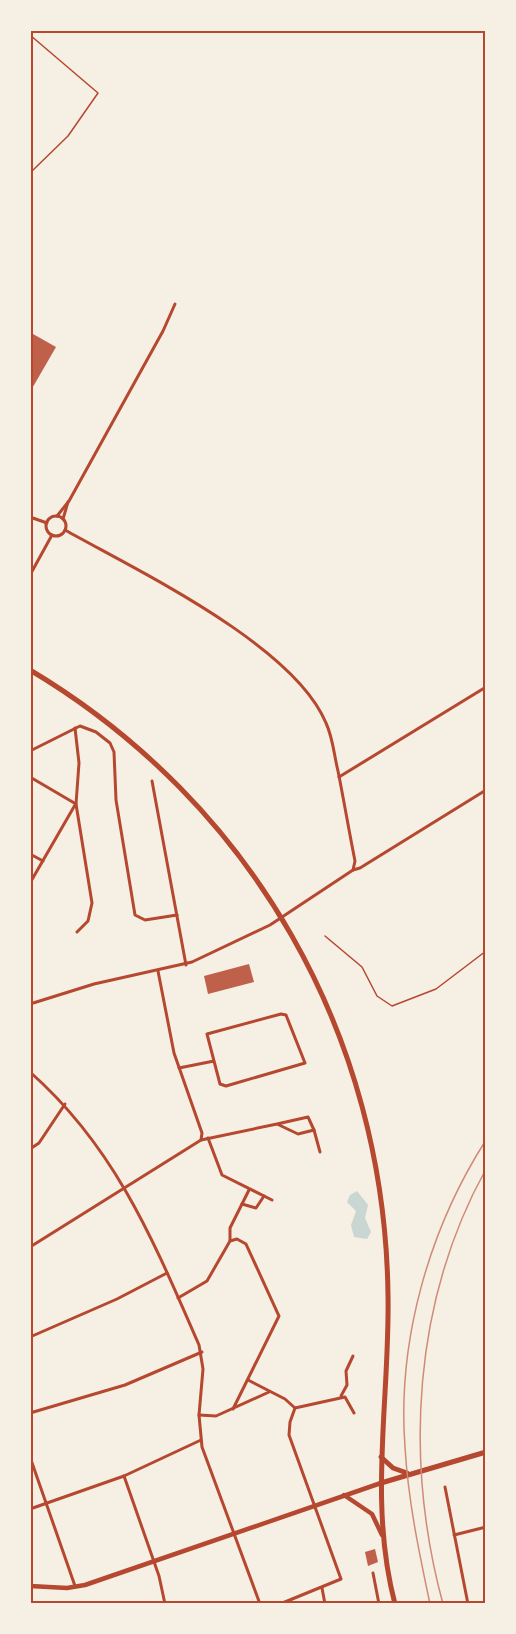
<svg xmlns="http://www.w3.org/2000/svg" width="516" height="1634" viewBox="0 0 516 1634" font-family="'DejaVu Sans',sans-serif">
  <style>
    .water { fill: #c9d6d2 }
    .building { fill: #bf614a }
    .lines { fill: none; stroke-linecap: round; stroke-linejoin: round }
    .path { stroke: #b5482f; stroke-width: 1.5 }
    .minor { stroke: #b5482f; stroke-width: 3 }
    .secondary { stroke: #b5482f; stroke-width: 4.5 }
    .primary { stroke: #b5482f; stroke-width: 5 }
    .rail { stroke: #cf8b77; stroke-width: 1.5 }
    .neatline { fill: none; stroke: #b5482f; stroke-width: 2 }
  </style>
  <rect width="100%" height="100%" fill="#f6efe4"/>
  <polygon class="water" points="357,1191 368,1205 365,1218 371,1232 367,1239 354,1237 351,1225 356,1211 347,1202 350,1195"/>
  <g class="building">
    <polygon points="33,334 56,347 30,392 30,339"/>
    <polygon points="249,964 254,982 208,994 204,976"/>
    <polygon points="375,1549 378,1562 368,1566 365,1552"/>
  </g>
  <g class="lines">
    <g class="path">
      <polyline points="30,35 98,93 68,136 30,173"/>
      <polyline points="325,936 362,967 377,996 392,1006 436,989 486,951"/>
    </g>
    <g class="minor">
      <polyline points="57,516 69,501 163,331 175,304"/>
      <circle cx="56" cy="526" r="10"/>
      <polyline points="30,517 47,523"/>
      <polyline points="63,519 68,502"/>
      <path d="M65,530C138,571 294,645 326,723C333,738 334,755 338,771C344,801 349,831 355,861L353,870"/>
      <polyline points="30,575 52,535"/>
      <polyline points="75,728 79,763 76,804 92,903 88,921 77,932"/>
      <polyline points="30,751 80,726 96,732 110,743 114,752 116,800 135,915 145,920 177,915"/>
      <polyline points="30,777 76,804"/>
      <polyline points="339,777 486,687"/>
      <polyline points="152,781 186,965"/>
      <polyline points="30,854 43,861"/>
      <polyline points="30,883 75,805"/>
      <polyline points="30,1004 94,984 192,962 270,925 353,870 360,868 486,790"/>
      <polyline points="179,1068 214,1061 207,1034 281,1014 286,1015 305,1063 226,1086 220,1084 214,1061"/>
      <path d="M30,1072C116,1148 154,1242 199,1345L203,1369L199,1415L202,1447L260,1604"/>
      <polyline points="314,1130 320,1152"/>
      <polyline points="208,1138 222,1175 272,1200"/>
      <polyline points="201,1140 277,1124 298,1134 314,1130 308,1117 277,1124"/>
      <polyline points="30,1149 39,1143 65,1104"/>
      <polyline points="242,1204 256,1208 264,1196"/>
      <polyline points="230,1241 230,1228 249,1190"/>
      <polyline points="30,1247 201,1140 202,1133 174,1053 158,971"/>
      <polyline points="178,1298 207,1281 230,1241 237,1239 246,1244 279,1316 233,1409"/>
      <polyline points="30,1337 117,1299 167,1273"/>
      <polyline points="248,1380 285,1399 295,1408 345,1397 354,1413"/>
      <polyline points="341,1396 347,1385 346,1371 353,1356"/>
      <polyline points="30,1413 125,1385 202,1352"/>
      <polyline points="199,1415 216,1416 269,1392"/>
      <polyline points="30,1457 75,1586"/>
      <polyline points="124,1476 159,1576 165,1604"/>
      <polyline points="445,1487 468,1604"/>
      <polyline points="30,1509 124,1476 201,1440"/>
      <polyline points="454,1535 486,1527"/>
      <polyline points="373,1573 379,1604"/>
      <polyline points="322,1588 325,1604"/>
      <polyline points="280,1604 341,1579 289,1435 290,1422 295,1408"/>
      <polyline points="470,1604 486,1602"/>
    </g>
    <g class="secondary">
      <polyline points="344,1495 372,1514 382,1535"/>
      <polyline points="30,1586 67,1588 85,1585 381,1483"/>
    </g>
    <g class="primary">
      <path d="M30,670C253,803 385,1036 388,1295C390,1398 368,1502 395,1604"/>
      <polyline points="381,1457 393,1468 407,1473"/>
      <polyline points="381,1483 486,1452"/>
    </g>
    <g class="rail">
      <path d="M430,1604C419,1552 408,1500 405,1447C397,1341 429,1229 486,1140"/>
      <path d="M443,1604C404,1460 413,1301 486,1169"/>
    </g>
  </g>
  <rect width="516" height="1634" fill="none" stroke="#f6efe4" stroke-width="63"/>
  <rect x="32" y="32" width="452" height="1570" class="neatline"/>
</svg>
